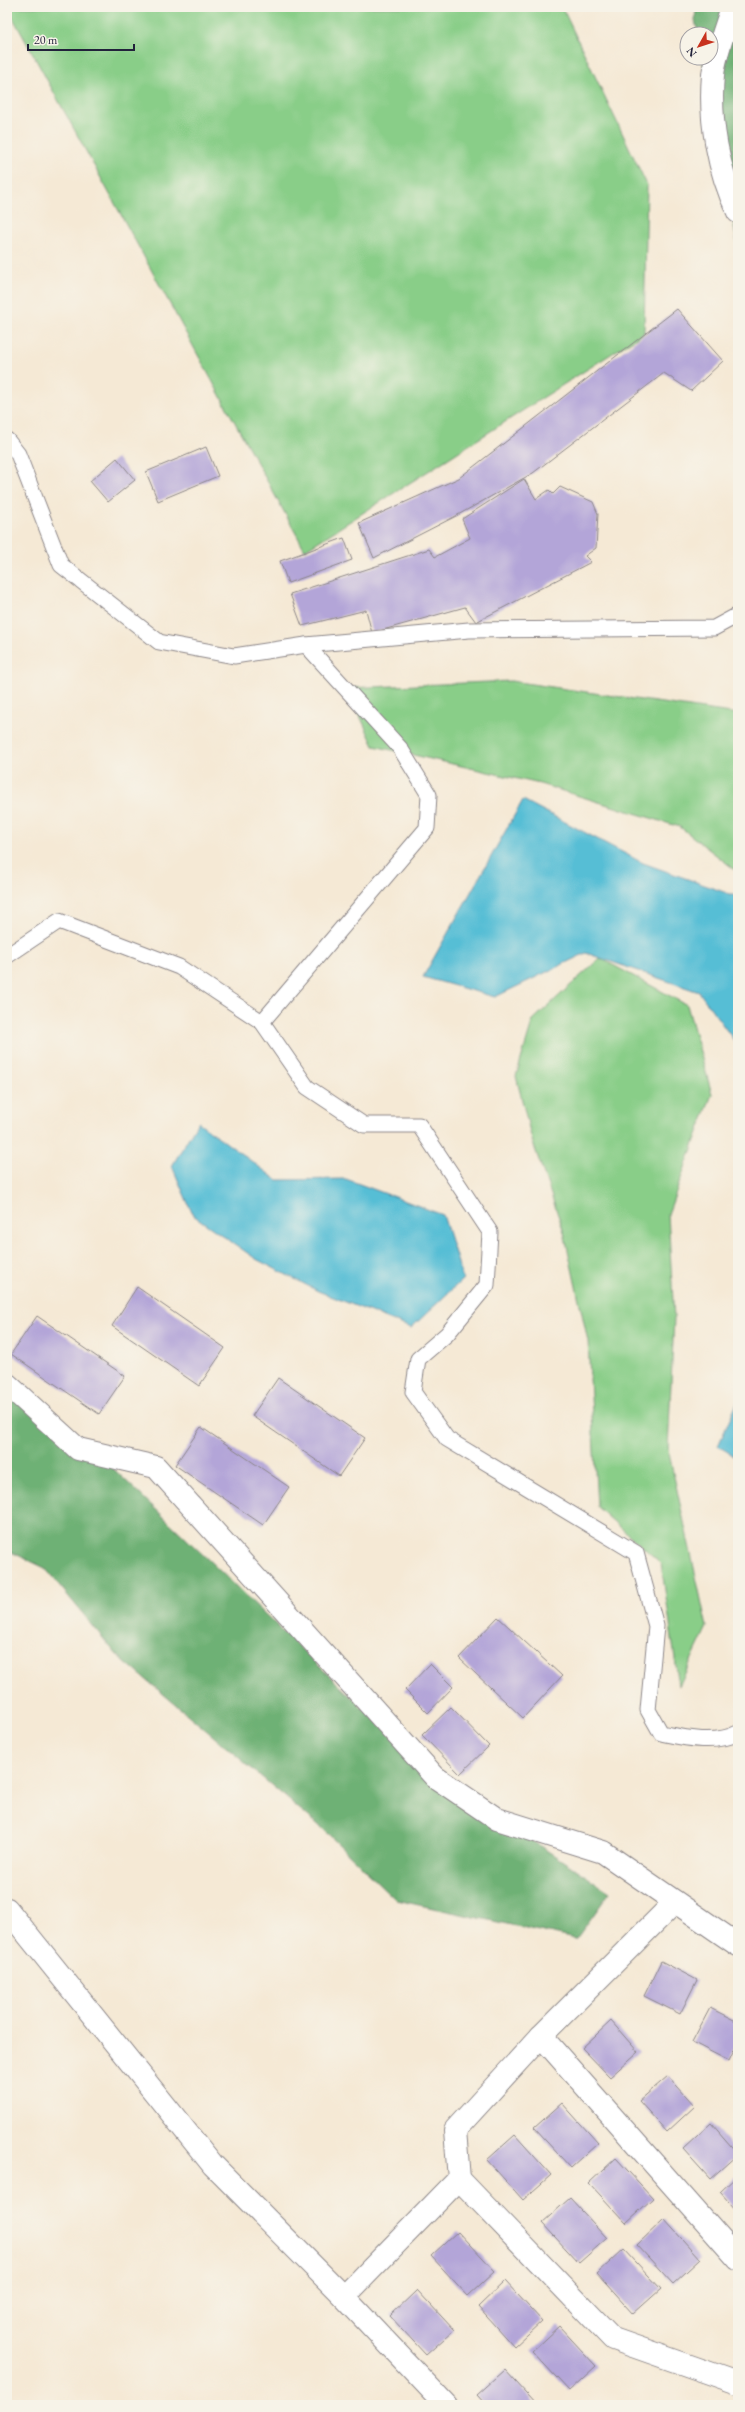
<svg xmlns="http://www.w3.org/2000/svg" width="745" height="2412" viewBox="0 0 745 2412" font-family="'EB Garamond',serif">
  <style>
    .green { fill: #89ce88; stroke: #567862 }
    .forest { fill: #6eb174; stroke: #486a58 }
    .water { fill: #57bed5; stroke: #3c7088 }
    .building { fill: #b3a5d8 }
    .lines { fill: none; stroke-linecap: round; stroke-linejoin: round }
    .lane-casing { stroke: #8c8688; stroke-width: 17 }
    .street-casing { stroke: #8c8688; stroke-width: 24 }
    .lane { stroke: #fff; stroke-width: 15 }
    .street { stroke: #fff; stroke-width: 22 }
  </style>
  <rect width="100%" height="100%" fill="#f7f3e8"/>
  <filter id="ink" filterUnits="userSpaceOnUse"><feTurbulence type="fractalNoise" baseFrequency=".025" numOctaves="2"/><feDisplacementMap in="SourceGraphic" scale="8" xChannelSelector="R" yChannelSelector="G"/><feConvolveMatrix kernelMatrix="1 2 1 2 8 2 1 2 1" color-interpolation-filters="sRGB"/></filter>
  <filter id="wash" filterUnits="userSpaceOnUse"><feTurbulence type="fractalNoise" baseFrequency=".012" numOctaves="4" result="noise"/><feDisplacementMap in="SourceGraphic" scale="16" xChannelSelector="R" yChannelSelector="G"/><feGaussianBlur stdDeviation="0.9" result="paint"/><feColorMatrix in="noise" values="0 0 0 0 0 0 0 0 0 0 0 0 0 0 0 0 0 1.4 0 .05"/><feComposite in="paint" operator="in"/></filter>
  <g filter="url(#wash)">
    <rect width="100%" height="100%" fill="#f5e9d5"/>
    <g class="green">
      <polygon points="7,7 562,7 647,185 644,333 305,550"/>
      <polygon points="511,681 738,714 738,872 680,827 540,784 374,746 347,688"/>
      <polygon points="600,958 687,1005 712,1094 668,1214 674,1318 668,1449 707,1627 679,1686 661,1563 597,1507 588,1341 564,1232 532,1140 516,1076 533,1020"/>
    </g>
    <g class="forest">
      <polygon points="696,7 738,7 738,248 702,58 711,58 711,34 698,34 695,20"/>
      <polygon points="7,1380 97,1453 435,1777 610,1892 576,1939 396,1900 322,1828 117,1655 45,1568 7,1550"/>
    </g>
    <g class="water">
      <polygon points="523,800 643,863 738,897 738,1046 699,992 586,953 495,997 423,977"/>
      <polygon points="198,1122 277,1180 346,1179 443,1215 463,1279 411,1328 318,1291 256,1259 193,1215 172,1166"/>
      <polygon points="738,1401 738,1458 718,1446"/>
    </g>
    <g id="blocks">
      <g class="building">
        <polygon points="677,309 723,361 691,391 664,373 533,473 456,516 374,558 359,523 459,478"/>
        <polygon points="206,447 218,476 158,501 146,472"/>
        <polygon points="117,458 135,480 108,502 90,481"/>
        <polygon points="524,479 536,499 549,490 553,494 560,487 593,502 598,514 596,548 585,556 591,562 476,622 465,607 372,633 366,610 302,626 290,594 429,549 435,557 470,538 462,519"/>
        <polygon points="344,538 352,560 288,583 280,561"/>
        <polygon points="137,1287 225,1348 199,1386 112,1326"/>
        <polygon points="37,1316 125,1376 99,1414 11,1354"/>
        <polygon points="278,1378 365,1438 339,1476 252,1416"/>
        <polygon points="201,1427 289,1487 263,1525 175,1465"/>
        <polygon points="498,1617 562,1676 523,1718 459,1658"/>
        <polygon points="430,1664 453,1687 428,1713 405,1690"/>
        <polygon points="451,1707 489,1746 460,1774 422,1735"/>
        <polygon points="661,1961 697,1980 680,2014 644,1996"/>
        <polygon points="710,2008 738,2022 738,2042 729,2061 692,2042"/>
        <polygon points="611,2021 638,2052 610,2077 582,2048"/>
        <polygon points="668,2076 695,2106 667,2132 639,2101"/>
        <polygon points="562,2103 598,2143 571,2168 534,2128"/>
        <polygon points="711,2123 738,2154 710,2179 683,2149"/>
        <polygon points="515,2135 551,2175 523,2200 487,2160"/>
        <polygon points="616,2158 653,2198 626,2223 589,2183"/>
        <polygon points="738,2175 738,2212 720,2192"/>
        <polygon points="570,2198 607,2238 579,2263 542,2223"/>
        <polygon points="664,2219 700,2259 673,2284 637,2245"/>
        <polygon points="458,2231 495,2271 468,2296 431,2256"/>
        <polygon points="624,2249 661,2289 633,2314 597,2274"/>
        <polygon points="505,2281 542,2321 514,2347 478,2307"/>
        <polygon points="417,2290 454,2330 426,2355 390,2316"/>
        <polygon points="559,2326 596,2366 569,2391 532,2351"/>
        <polygon points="505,2370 537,2405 486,2405 477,2395"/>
      </g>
    </g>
  </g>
  <g filter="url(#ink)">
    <use href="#blocks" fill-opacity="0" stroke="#8c8688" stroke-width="1"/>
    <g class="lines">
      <g class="lane-casing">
        <g id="lane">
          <polyline points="7,440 18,454 61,565 159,642 234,656 306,645 469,630 714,628 738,615"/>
          <path d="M7,956L59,921L179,967L262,1022L307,1087L364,1125H419L490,1232L487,1285L447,1334L418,1359L413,1392L447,1439L636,1553L656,1626L648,1710L661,1733C685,1738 715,1745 738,1733"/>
          <polyline points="262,1022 427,828 429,795 400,748 306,645"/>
        </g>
      </g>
      <g class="street-casing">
        <g id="street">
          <path d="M732,7C726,27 715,54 713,75C709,120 718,171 738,212"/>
          <polyline points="7,1384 78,1449 156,1467 435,1777 497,1819 603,1852 738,1945"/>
          <polyline points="7,1909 213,2165 344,2297 446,2405"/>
          <polyline points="541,2036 738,2259"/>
          <polyline points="459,2179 613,2339 738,2383"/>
          <polyline points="344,2297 459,2179 455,2130 541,2036 675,1902"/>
        </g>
      </g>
      <use href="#lane" class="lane"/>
      <use href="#street" class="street"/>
    </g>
  </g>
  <rect width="745" height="2412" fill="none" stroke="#f7f3e8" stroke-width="24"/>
  <g transform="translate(699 46) rotate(231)"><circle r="19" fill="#f7f3e8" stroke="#a29fa3"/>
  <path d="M0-3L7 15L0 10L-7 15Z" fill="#c8321e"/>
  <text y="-6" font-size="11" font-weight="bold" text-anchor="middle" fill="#22223b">N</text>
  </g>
  <path d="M28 44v6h106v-6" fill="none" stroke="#22223b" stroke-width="2"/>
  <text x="34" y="44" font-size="12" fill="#22223b" stroke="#f7f3e8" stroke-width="3" paint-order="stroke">20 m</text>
</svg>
